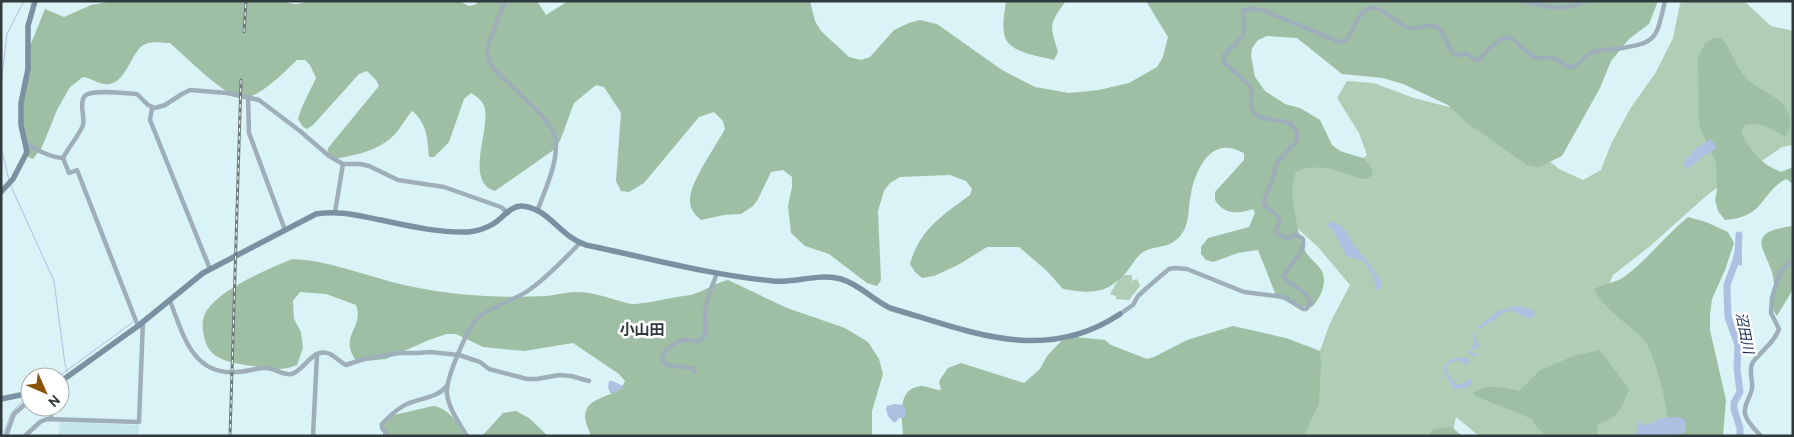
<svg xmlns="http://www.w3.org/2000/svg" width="1794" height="437" viewBox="0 0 1794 437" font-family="Overpass,'Noto Sans JP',sans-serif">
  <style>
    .built { fill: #c5e6eb }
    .green { fill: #b0cdb5 }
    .forest { fill: #9fbfa4 }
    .water { fill: #aec0e2 }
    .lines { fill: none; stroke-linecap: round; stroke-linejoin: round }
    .stream { stroke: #aec0e2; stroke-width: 1 }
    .river { stroke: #aec0e2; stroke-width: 7 }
    .street { stroke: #9fafba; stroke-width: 4.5 }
    .secondary { stroke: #7991a0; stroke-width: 5.5 }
    .rail-casing { stroke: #6e7d7f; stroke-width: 3 }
    .rail { stroke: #fff; stroke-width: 1; stroke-dasharray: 4; stroke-linecap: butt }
    .labels { text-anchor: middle; stroke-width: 5; stroke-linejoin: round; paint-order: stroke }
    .water-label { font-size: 14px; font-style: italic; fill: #152853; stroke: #fff }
    .quarter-label { font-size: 15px; font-weight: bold; fill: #30393b; stroke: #fff }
  </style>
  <rect width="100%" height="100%" fill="#daf3f6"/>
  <polygon class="built" points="60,422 139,425 138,436 58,436"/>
  <g class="green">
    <polygon points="1682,1 1744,1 1771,26 1790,30 1793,32 1793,145 1782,147 1750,169 1733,176 1706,196 1649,247 1613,275 1607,290 1654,324 1709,436 1479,436 1456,417 1452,436 1274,436 1301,404 1330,323 1350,285 1318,247 1284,216 1293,163 1353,166 1367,155 1359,133 1337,98 1347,81 1374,83 1414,98 1476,114 1532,147 1559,169 1583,180 1601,170 1611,144 1630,109 1656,72 1673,38 1680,4"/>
    <polygon points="1121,275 1132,275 1132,281 1137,279 1140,286 1129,300 1116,299 1116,296 1110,294"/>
  </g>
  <g class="forest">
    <path d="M114,1H283C292,5 299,5 308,1H459L469,6L477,4L476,1H537L546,15L568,1H810L815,21L821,31L849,57L861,60L870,57L894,30L909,23L920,20L937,24L1002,70L1035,87L1069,93L1099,90L1129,83L1157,67L1163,57L1168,37L1146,1H1658L1649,24L1629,39L1611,61L1600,88L1562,156L1539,167L1527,165L1467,123L1448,105L1403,84L1383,78L1342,74L1297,38L1267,36L1258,40L1252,48L1251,56L1255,77L1265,91L1285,104L1300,108L1320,120L1332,145L1340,151L1363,158L1370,165L1373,174C1371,177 1367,179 1363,179C1358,179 1352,175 1347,174C1331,168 1312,164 1296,172C1289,192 1294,208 1298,229C1299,235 1300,242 1303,247C1307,256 1314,261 1320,268C1329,280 1321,298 1312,307L1302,306L1277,298L1258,250L1238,253L1213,262L1206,260L1201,254V247L1208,238L1249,227L1255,213L1253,209C1238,214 1224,215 1215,200V192L1244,160V153C1239,151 1234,148 1229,148C1206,145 1194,176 1191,194C1188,206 1190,221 1183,232C1172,250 1157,244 1143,252C1137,256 1132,265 1128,270C1108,294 1093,294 1063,289L1047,271L1019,247H987L958,265L934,276L922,278L915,272L910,264C920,229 942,216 970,195L972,189L966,181L950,175L900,177L890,183L884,191L878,211L881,280L877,286L867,283L829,254L805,246L791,233L788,206L792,187V177L783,170L771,172L758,199L753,206L741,214L724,215L701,220C695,215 690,209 690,201C689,183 716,146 725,129L723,121L714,112L699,117L644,183L629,192L621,191L616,181L621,113L604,87L596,85L574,103L560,141L555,149L495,191C463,181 492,128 484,106C482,100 476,96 471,93L464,99L449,142L434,157H429C427,137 428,127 413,111C408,114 401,127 396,133C381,150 355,156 332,159L327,155L328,148L379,86L376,80L367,71L359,74L313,125L307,129L303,127L298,119L302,107L316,78L310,65L305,60H297C284,72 262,96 244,98C228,100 183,54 170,43C161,43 150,40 142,46C132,53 125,82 110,84C99,86 93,78 83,77L70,87L57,110L42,147L33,159L24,155L22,105L28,51L45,9L64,17L91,5Z"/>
    <path d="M1006,1H1066C1048,25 1050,25 1058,52L1054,60C1039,56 1006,53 1004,33C1002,23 1005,11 1006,1Z"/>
    <path d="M1713,38H1721C1731,49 1734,63 1743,74C1753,89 1772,92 1783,104C1790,112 1794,128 1785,136C1769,129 1763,121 1745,125L1741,131C1749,150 1762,165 1781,172L1793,167V184L1786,179C1759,194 1766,217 1725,220L1718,211L1715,200L1717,190L1716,163L1699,125L1698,58L1705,43Z"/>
    <path d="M1688,217L1706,222L1728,232L1734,243L1725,270L1712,299L1710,315V330L1726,400L1723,436H1669C1670,416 1656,353 1643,339C1627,322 1604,310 1594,289C1604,284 1615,283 1624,277C1647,260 1665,236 1688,217Z"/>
    <path d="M1793,226V289L1777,316C1768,305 1775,295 1774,283C1772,253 1737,233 1793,226Z"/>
    <path d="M292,259C331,260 375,280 414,287C456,296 503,298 546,296C556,295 566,292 576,292C596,292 613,300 631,304C641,305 678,296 691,295C704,291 715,283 728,280L787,308L845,328L868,342L879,359L883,374L872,411V436H591C589,430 585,422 585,416C586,394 619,399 625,381L619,374L573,343L524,351L483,347L456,334H446L429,340L386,359L357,362C337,335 365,329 356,305L326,294L300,292L293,301L294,319L301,332L303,348L297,365C282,372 268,368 252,366C234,363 210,361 205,340C202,331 201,319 207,310C222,288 268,269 292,259Z"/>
    <path d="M1233,326L1286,338L1320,351L1321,363L1319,403L1304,436H903C902,417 896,389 921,386C928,386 934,390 941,390L939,381L948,368L961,363L1024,383L1040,369L1047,356L1063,339L1076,337L1105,340L1111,345L1147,359L1154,357L1187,340Z"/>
    <path d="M1600,350L1629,389C1622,410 1618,417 1597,425V436H1546L1534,424L1532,419L1480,398L1473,394C1483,382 1506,388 1519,391L1540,370L1576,355Z"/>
    <path d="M433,406C449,408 458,424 467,436H383V425L394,415Z"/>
    <polygon points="516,411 529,418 548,436 482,436 503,413"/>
    <polygon points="1452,427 1462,436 1427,436 1434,429"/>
  </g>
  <g class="water">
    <polygon points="1711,139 1716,147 1714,150 1699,159 1687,170 1683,163 1696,148"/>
    <path d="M1331,221L1343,227L1353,244L1373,269L1382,283L1381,288L1376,290C1376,281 1369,264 1360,260C1356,258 1351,258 1347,257L1334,232L1327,225Z"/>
    <polygon points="1734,253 1742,254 1742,266 1732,263"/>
    <path d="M1517,306L1532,309L1535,316L1528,319L1513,310L1502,313L1496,319L1476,330C1473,336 1477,342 1480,347L1473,349L1472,352L1473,353H1476L1477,356L1473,357L1468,353L1474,344L1473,335L1479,326L1498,311Z"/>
    <path d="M1455,358H1467L1469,359L1468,365L1456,360L1447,365C1446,374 1452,380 1458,385L1463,384L1470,378L1472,384L1466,388L1454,389L1444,372V366L1450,360Z"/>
    <polygon points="609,381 613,381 623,386 622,390 619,389 616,393 610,393 608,387"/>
    <polygon points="894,404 904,405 906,414 904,418 899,418 896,422 893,422 888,416 886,409 887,406"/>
    <polygon points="1679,417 1685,420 1686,430 1682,434 1636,436 1638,420 1643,425 1649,424 1662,418"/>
  </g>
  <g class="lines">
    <g class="stream">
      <polyline points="1,84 7,34 24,1"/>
      <polyline points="1,147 9,180"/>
      <polyline points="10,184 54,281 65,364 67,371"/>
      <polyline points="58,377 133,322"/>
      <polyline points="3,436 11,413 23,401"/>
    </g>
    <polyline class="river" points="1739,235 1738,255 1727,285 1727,291 1728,317 1738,345 1737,369 1740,392 1734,403 1734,409 1740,428 1740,436"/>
    <g class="street">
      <path d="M505,1L488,45C486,55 489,61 494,69C508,84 546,115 553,132C563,152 545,191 537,211"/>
      <path d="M1522,1C1545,6 1562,13 1585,1"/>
      <polyline points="248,97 249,133 285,230"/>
      <polyline points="152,108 150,120 210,269"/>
      <path d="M25,141C32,149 53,158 63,158"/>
      <path d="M63,158C67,150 81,132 83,125C85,116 79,105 84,97C89,88 127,94 137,94L148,105L155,108L165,105L182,94L190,90L227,93L259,100L300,131L329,156L343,164H360L369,166L398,180L444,187L501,207L508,213"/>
      <polyline points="63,158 69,173 77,170 138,326"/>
      <polyline points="335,212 343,164"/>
      <path d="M170,301C183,334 192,375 236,372C246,372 256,368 266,368C275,368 283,376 292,374C305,370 313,346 330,354C336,357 340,362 346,365L364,359L399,353H418L430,352L459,355L480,362L489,369L527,379H537L559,375L571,376L589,381"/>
      <path d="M1120,314L1133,305L1138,296L1149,286L1169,269L1175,268L1187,269L1244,292L1284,297L1303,309H1306L1311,303L1307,295L1285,279L1283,276L1301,252L1303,247V239L1297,235L1286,238L1277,234L1276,229L1280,221L1276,214L1264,205V201L1273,178L1277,162L1297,141V132L1290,123C1280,119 1252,122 1251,106C1251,99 1253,93 1250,86L1224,62V55L1242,37L1244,32L1243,10L1254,9L1265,11L1339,42C1356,41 1351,14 1372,7C1390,11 1396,25 1409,28C1418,30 1432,22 1439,28C1446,35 1447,47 1455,55L1467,54L1476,60H1479C1488,50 1496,38 1510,37C1519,43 1525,53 1536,58C1542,60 1550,56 1556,59C1565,64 1561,66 1574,67C1581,63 1585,55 1592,52C1599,49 1608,50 1616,49C1657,43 1656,40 1665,1"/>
      <path d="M695,372L693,368L666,365L662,359C664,349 677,340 687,340C691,340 695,342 700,341C710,331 704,324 705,312C706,299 713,285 717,273"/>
      <polyline points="51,418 51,407"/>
      <polyline points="6,436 14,414 30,400"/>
      <polyline points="25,436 40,422 47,419 139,422 143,321"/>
      <polyline points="313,436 317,354"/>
      <path d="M389,436L382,428V424C389,417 397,408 407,404C421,398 437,398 447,386"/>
      <path d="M467,436C459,423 449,409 447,394C445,380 468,326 479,317C494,305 514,301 529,290C548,277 564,259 580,243"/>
      <path d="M1761,436C1755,430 1747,422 1745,414C1743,405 1751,397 1752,388C1753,380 1748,370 1753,362C1762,350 1774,343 1779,329L1771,313L1772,298L1780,272L1793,259"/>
    </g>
    <g class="secondary">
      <polyline points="1,192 13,179 27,152 21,125 21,103 28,69 28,26 35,1"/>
      <path d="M60,382L138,326L203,273L316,214C339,210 359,216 381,220C409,226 439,233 468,232C477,231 485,229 493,224C502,219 511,205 522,206C549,208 560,237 586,245C648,258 710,275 773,281C795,283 819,273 841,279C859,284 873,300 890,308C969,331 1044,365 1120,314"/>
      <polyline points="1,399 30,393"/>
    </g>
    <g class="rail-casing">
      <g id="rail">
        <polyline points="244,32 246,1"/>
        <polyline points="230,436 241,80"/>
      </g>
    </g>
    <use href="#rail" class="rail"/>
  </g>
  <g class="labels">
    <g class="water-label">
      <text transform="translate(1745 333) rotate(79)" y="5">沼田川</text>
    </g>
    <g class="quarter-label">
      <text x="642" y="335">小山田</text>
    </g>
  </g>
  <rect width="1794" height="437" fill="none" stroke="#30393b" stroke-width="5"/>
  <g transform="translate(45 392) rotate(135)"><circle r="24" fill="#ffffff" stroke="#acb0b1"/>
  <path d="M0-4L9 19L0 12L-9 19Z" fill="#8b5309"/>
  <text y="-8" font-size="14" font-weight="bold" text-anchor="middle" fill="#30393b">N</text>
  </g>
</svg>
